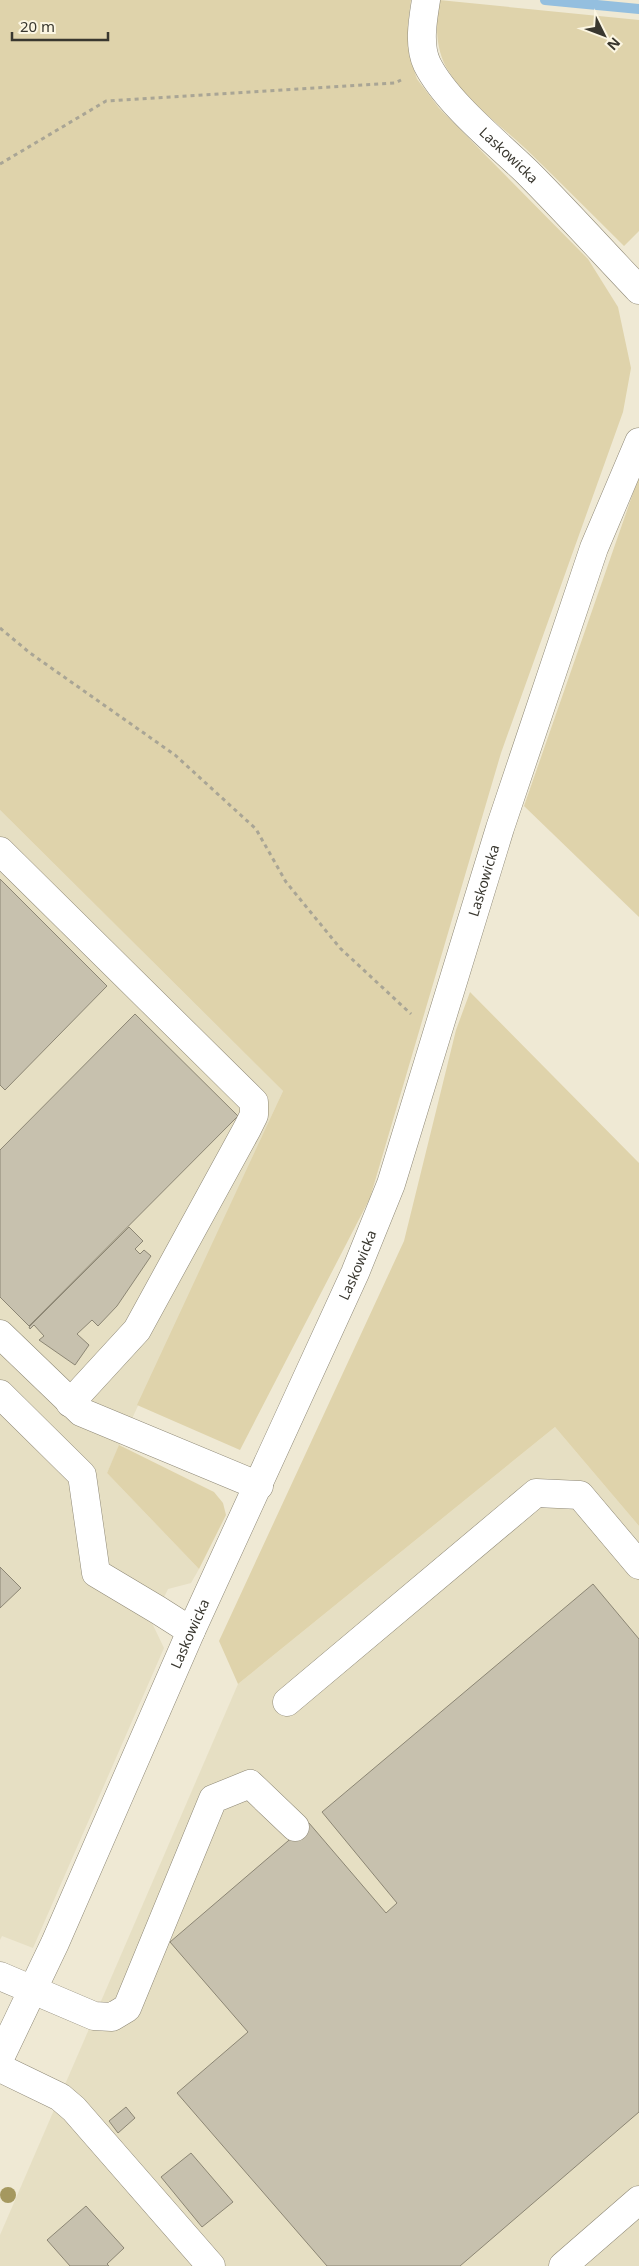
<svg xmlns="http://www.w3.org/2000/svg" width="639" height="2266" viewBox="0 0 639 2266" font-family="'Noto Sans',sans-serif">
  <style>
    .built { fill: #e6dfc3 }
    .green { fill: #dfd3ab }
    .lines { fill: none; stroke-linecap: round; stroke-linejoin: round }
    .stream { stroke: #94bfdf; stroke-width: 10 }
    .building { fill: #c7c1ae; stroke: #8c8674 }
    .minor-casing { stroke: #8e8876; stroke-width: 29 }
    .path { stroke: #a9a595; stroke-width: 3; stroke-dasharray: 4 4; stroke-linecap: butt }
    .minor { stroke: #fff; stroke-width: 28 }
    .tree { fill: #a5985f }
    .labels { text-anchor: middle; stroke-width: 5; stroke-linejoin: round; paint-order: stroke }
    .street-label { font-size: 14px; fill: #39372f; stroke: #fcf6e2 }
  </style>
  <rect width="100%" height="100%" fill="#efe9d4"/>
  <g class="built">
    <polygon points="0,810 283,1091 107,1473 199,1569 191,1583 168,1589 152,1623 164,1648 33,1948 2,1936 0,1940"/>
    <polygon points="555,1427 639,1526 639,2266 0,2266 0,2235 238,1684"/>
  </g>
  <g class="green">
    <polygon points="0,0 411,0 408,24 409,55 417,79 439,108 588,259 618,307 631,368 623,412 501,753 370,1198 240,1450 137,1405 283,1091 0,810"/>
    <path d="M439,0L639,20V231L624,246C591,213 559,181 526,149C499,124 465,100 446,67C435,46 436,23 439,0Z"/>
    <polygon points="639,476 639,917 524,806"/>
    <polygon points="470,992 639,1163 639,1526 555,1427 238,1684 219,1641 404,1241 456,1030"/>
    <polygon points="119,1445 214,1492 223,1503 226,1515 199,1569 107,1473"/>
  </g>
  <g class="lines">
    <polyline class="stream" points="545,0 639,9"/>
  </g>
  <g class="building">
    <polygon points="0,879 107,986 5,1090 0,1085"/>
    <polygon points="135,1014 238,1116 29,1326 0,1297 0,1150"/>
    <polygon points="129,1227 143,1241 135,1249 140,1254 144,1250 151,1256 117,1306 98,1326 92,1320 77,1334 89,1345 75,1365 39,1340 44,1336 34,1325 30,1329 29,1327"/>
    <polygon points="0,1567 21,1588 0,1608"/>
    <polygon points="593,1584 639,1639 639,2112 460,2266 327,2266 177,2093 248,2032 170,1942 309,1823 386,1913 397,1903 322,1812"/>
    <polygon points="126,2107 135,2118 118,2133 109,2121"/>
    <polygon points="191,2153 233,2202 202,2227 161,2177"/>
    <polygon points="86,2206 124,2248 107,2264 109,2266 70,2266 47,2240"/>
  </g>
  <g class="lines">
    <g class="minor-casing">
      <g id="minor">
        <path id="s1" d="M426,0C423,19 418,45 427,64C446,102 496,142 527,172C565,210 602,251 639,290"/>
        <polyline points="0,851 254,1102 254,1115 247,1129 137,1330 70,1403"/>
        <polyline points="0,1334 81,1412 259,1486"/>
        <polyline points="0,1394 82,1475 96,1573 158,1610 191,1631"/>
        <polyline points="287,1702 536,1493 580,1495 639,1565"/>
        <polyline points="0,1976 94,2016 112,2017 127,2008 213,1799 250,1784 295,1827"/>
        <path id="s2" d="M0,2058L55,1943L191,1631L355,1273L391,1184L500,828L594,548L639,442"/>
        <polyline points="0,2068 60,2097 74,2109 211,2266"/>
        <polyline points="563,2266 639,2200"/>
      </g>
    </g>
    <g class="path">
      <polyline points="0,164 106,101 395,83 401,80"/>
      <polyline points="0,628 30,653 175,755 256,829 286,882 340,948 411,1014"/>
    </g>
    <use href="#minor" class="minor"/>
  </g>
  <circle class="tree" cx="8" cy="2195" r="8"/>
  <g class="labels">
    <g class="street-label">
      <text dy="5" stroke="none"><textPath href="#s1" startOffset="188">Laskowicka</textPath></text>
      <text dy="5" stroke="none"><textPath href="#s2" startOffset="1275">Laskowicka</textPath></text>
      <text dy="5" stroke="none"><textPath href="#s2" startOffset="870">Laskowicka</textPath></text>
      <text dy="5" stroke="none"><textPath href="#s2" startOffset="465">Laskowicka</textPath></text>
    </g>
  </g>
  <g transform="translate(604 35) rotate(132)" stroke="#fcf6e2" stroke-width="4" paint-order="stroke">
  <path d="M0-4L9 19L0 12L-9 19Z" fill="#39372f"/>
  <text y="-8" font-size="14" font-weight="bold" text-anchor="middle" fill="#39372f">N</text>
  </g>
  <path d="M12 32v8h96v-8" fill="none" stroke="#39372f" stroke-width="2.5"/>
  <text x="20" y="32" font-size="15" fill="#39372f" stroke="#fcf6e2" stroke-width="4" paint-order="stroke">20 m</text>
</svg>
